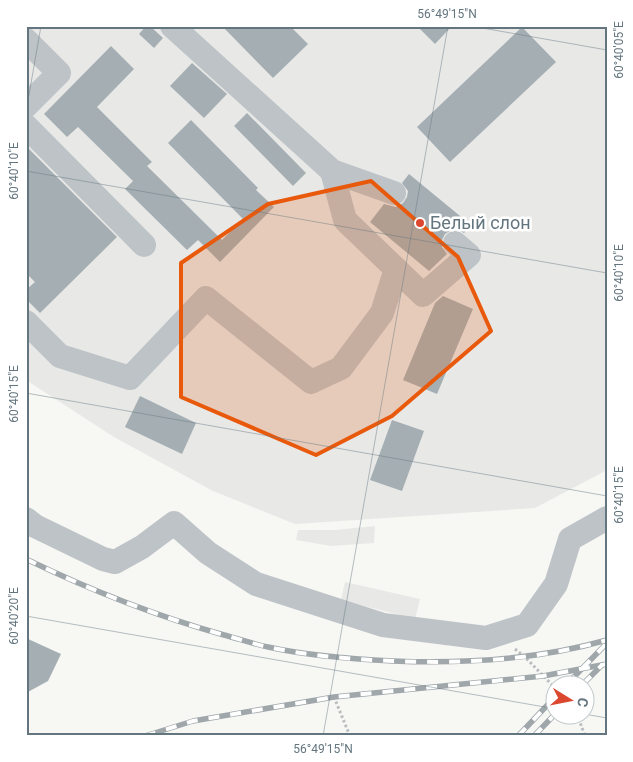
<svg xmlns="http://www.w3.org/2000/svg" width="633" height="762" viewBox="0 0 633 762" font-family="Roboto,sans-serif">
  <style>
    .built { fill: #e8e8e7 }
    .building { fill: #a5afb3 }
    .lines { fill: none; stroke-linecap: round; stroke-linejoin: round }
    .path { stroke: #babdbf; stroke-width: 3; stroke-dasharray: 2.5 2.5; stroke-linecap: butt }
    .minor { stroke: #bdc3c6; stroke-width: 24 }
    .rail-casing { stroke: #9fa7ab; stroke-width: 5.5 }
    .rail { stroke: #fff; stroke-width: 4; stroke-dasharray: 11; stroke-linecap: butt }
    .marked { fill: #e8590c; fill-opacity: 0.2; stroke: #e8590c; stroke-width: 4; stroke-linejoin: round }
    .ticks { fill: none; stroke: #63757e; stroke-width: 1; stroke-opacity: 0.45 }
    .poi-dot { fill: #dc482f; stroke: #fff; stroke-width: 2 }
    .labels { text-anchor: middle; stroke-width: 5; stroke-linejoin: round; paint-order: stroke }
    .poi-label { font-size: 18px; fill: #63757e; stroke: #fff; text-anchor: start }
    .neatline { fill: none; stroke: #63757e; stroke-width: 2 }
    .ticks-label { font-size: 12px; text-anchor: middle; fill: #63757e }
  </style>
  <rect width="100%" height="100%" fill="#f7f7f4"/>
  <g class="built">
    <polygon points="26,26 607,26 607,470 535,508 295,524 213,491 114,437 26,380"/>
    <polygon points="375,526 374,543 331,546 296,540 298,530 335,530"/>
    <polygon points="345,582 420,599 415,619 341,600"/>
  </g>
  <g class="building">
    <polygon points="146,26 150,26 163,38 154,48 139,34"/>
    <polygon points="222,26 290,26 308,44 273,78"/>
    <polygon points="417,26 452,26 435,44"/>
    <polygon points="522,27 556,62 450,162 417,127"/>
    <polygon points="111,46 134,69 97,107 152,162 147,166 222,240 243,219 168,143 191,120 258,188 256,190 274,207 220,262 198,240 187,250 125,189 133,181 78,127 67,137 44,114"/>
    <polygon points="192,63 227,94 204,118 170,86"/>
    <polygon points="247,113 306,173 293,186 234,126"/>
    <polygon points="26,146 117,237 40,313 26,299 26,290 35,282 26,273"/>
    <polygon points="409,174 471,225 464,233 457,229 451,230 445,234 442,240 442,247 447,254 429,271 370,222 384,204 396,207 403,203 407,197 408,191 402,183"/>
    <polygon points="443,296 473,309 437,394 403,380 435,303"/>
    <polygon points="140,396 196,423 182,454 125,427"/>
    <polygon points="392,420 424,431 402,491 370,480"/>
    <polygon points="26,638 61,654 48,681 26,693"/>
  </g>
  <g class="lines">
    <g class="path">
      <polyline points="515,649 525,657 556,689"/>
      <polyline points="334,697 350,736"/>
      <polyline points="577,714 585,736"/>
    </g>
    <g class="minor">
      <polyline points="172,26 332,171 394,193"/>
      <polyline points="26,40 59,73 26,106"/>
      <polyline points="26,126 144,245"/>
      <polyline points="332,171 345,220 423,295 469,255 455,243"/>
      <polyline points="26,322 60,356 130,378 206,298 311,382 341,368 382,313 396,269"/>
      <polyline points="26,519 35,526 103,559 115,562 142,547 174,523 208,553 256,584 383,625 486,638 527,625 556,584 570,539 607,518"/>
    </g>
    <g class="rail-casing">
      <g id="rail">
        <path d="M26,559C90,590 156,616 224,635C239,639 254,644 268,647C309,656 351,659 393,661C465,664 537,660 607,640"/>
        <polyline points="567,684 607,643"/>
        <polyline points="583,684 602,665"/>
        <polyline points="145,736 193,721 334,697 543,676 607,664"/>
        <polyline points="518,736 556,696"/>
        <polyline points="534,736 556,713"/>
      </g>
    </g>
    <use href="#rail" class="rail"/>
  </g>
  <path class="marked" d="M371,181L458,257L491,331L392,416L316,455L181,397V263L268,204Z"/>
  <path class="ticks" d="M471,26L607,50M26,112L41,26M26,171L607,273M26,393L607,496M26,616L556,709M584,714L607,718M323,736L448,26"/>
  <circle class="poi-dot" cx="420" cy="223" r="5"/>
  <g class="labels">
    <g class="poi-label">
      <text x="430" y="229">Белый слон</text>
    </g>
  </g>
  <rect width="633" height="762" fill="none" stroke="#ffffff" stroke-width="55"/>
  <g transform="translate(570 700) rotate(100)"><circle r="24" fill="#ffffff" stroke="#c1c8cb"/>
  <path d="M0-4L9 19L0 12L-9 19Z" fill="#dc482f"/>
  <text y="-8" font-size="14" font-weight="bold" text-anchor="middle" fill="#63757e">С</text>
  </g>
  <rect x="28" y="28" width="578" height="706" class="neatline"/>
  <g class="ticks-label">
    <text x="447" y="18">56°49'15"N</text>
    <text transform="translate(619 50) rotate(-90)" y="4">60°40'05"E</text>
    <text transform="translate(14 171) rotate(-90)" y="4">60°40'10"E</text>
    <text transform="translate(619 273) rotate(-90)" y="4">60°40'10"E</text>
    <text transform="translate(14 394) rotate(-90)" y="4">60°40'15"E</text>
    <text transform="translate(619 495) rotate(-90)" y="4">60°40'15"E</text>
    <text transform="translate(14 616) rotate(-90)" y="4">60°40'20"E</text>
    <text x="323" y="753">56°49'15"N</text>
  </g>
</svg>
